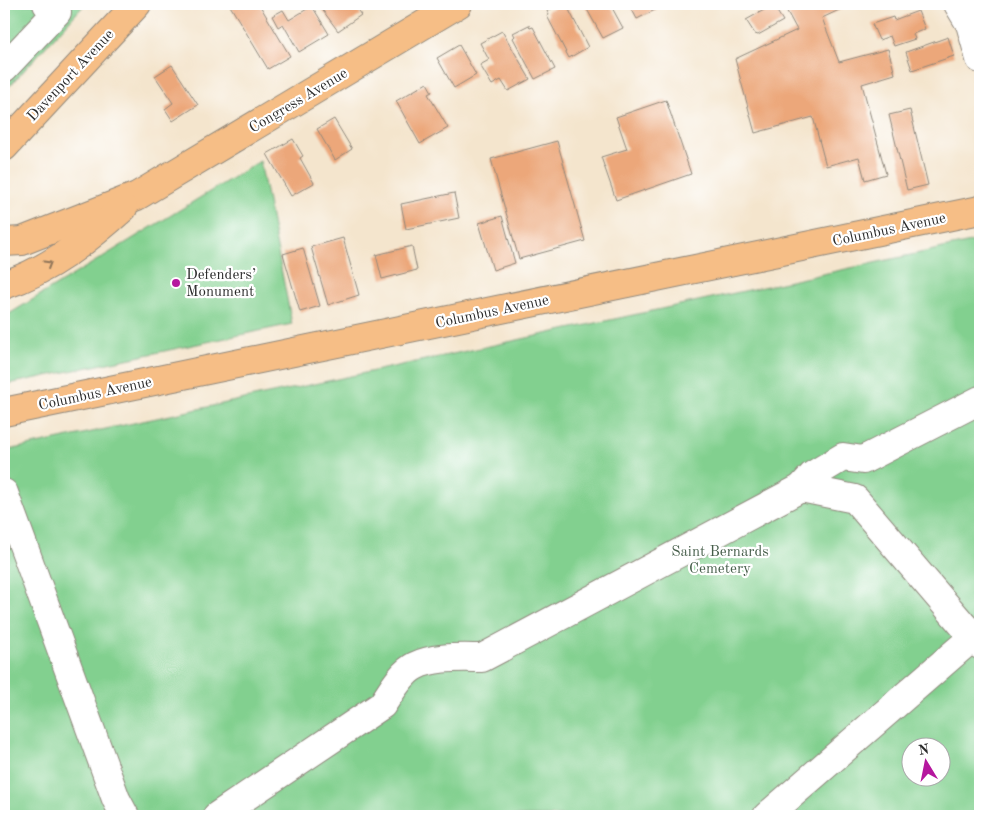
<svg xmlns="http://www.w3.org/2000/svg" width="984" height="820" viewBox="0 0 984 820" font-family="'Old Standard TT',serif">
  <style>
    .green { fill: #82d08f; stroke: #567e5d; fill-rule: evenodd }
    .building { fill: #eca77a }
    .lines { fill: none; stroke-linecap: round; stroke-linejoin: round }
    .minor-casing { stroke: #90887c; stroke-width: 30 }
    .major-casing { stroke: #90887c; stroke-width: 30 }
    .minor { stroke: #fff; stroke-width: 28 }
    .major { stroke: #f6be86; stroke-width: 28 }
    .oneway { stroke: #907458 }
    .poi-dot { fill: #b5179e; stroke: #fff; stroke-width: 2 }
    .labels { text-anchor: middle; stroke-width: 4.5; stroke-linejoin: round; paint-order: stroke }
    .street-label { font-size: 15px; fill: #2b2b2b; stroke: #fff }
    .poi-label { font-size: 15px; fill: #2b2b2b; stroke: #fff; text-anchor: start }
    .park-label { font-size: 15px; fill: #455d49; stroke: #fff }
  </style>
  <rect width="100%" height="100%" fill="#fff"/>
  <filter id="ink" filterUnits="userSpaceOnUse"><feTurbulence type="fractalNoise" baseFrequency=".02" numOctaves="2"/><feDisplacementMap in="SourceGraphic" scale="10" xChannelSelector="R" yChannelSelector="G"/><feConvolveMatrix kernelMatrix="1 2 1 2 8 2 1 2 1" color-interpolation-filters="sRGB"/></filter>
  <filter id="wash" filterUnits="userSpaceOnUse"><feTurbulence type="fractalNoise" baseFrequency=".0096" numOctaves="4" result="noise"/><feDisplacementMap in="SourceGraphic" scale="20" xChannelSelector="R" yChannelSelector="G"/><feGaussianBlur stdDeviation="1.12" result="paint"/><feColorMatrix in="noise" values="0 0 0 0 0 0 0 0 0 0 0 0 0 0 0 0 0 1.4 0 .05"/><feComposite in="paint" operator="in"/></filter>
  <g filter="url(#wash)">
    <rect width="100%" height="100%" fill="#f4e5cd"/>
    <g class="green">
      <polygon points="4,4 85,4 4,92"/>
      <polygon points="260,161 292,324 4,385 4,317"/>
      <path d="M980,240V816H4V451ZM912,748H942V778H912Z"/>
    </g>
    <g id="blocks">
      <g class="building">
        <polygon points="229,4 259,4 290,56 268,69"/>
        <polygon points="318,4 353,4 361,15 338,31"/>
        <polygon points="561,4 564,7 567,6 588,47 569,58 547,16 549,15 547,11"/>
        <polygon points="584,4 610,4 623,28 603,38"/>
        <polygon points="629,4 655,4 657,9 637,19"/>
        <polygon points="783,4 852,4 822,18 839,62 888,49 895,74 862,84 886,174 865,180 859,157 826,166 813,117 755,133 735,59 797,30"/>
        <polygon points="773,5 783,21 758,35 755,34 746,20"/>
        <polygon points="312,6 329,34 299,52 283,24 278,27 272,16 283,10 289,20"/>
        <polygon points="918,11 925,29 913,34 915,39 894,46 890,36 879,40 872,24 893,17 894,20"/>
        <polygon points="529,25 530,28 533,27 555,69 535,79 513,38 515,36 513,33"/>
        <polygon points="502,31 530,79 508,91 501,80 492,85 480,65 489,60 480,43"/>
        <polygon points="948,37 954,56 912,70 906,52"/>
        <polygon points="459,45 476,75 454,88 437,58"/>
        <polygon points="172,65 198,105 173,121 165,109 173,103 155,76"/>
        <polygon points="427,83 432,92 428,94 448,128 420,144 396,101"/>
        <polygon points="666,100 691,174 616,200 601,157 627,149 616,117"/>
        <polygon points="910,110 928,185 907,190 889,115"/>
        <polygon points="334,119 352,149 335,160 317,129"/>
        <polygon points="293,139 303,156 300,158 314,183 291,196 267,154"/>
        <polygon points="557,141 585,241 519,259 491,159"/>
        <polygon points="454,193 459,218 406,229 401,204"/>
        <polygon points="502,216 515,263 493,270 479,223"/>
        <polygon points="343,238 359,295 328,305 311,247"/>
        <polygon points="412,246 417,270 382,279 376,255"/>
        <polygon points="303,248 320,306 300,312 283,254"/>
      </g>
    </g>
  </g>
  <g filter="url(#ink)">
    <use href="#blocks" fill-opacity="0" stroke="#90887c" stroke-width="1"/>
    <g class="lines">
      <g class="minor-casing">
        <g id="minor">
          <polyline points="958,4 970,24 980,59"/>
          <polyline points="4,68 57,12 47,4"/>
          <polyline points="801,488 855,499 980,645"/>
          <polyline points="4,493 116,799 125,816"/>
          <path d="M217,816L382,705C391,692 401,673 415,666C434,656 461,658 482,658L801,488L813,475L843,457L863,460L980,400"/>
          <polyline points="767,816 980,631"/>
        </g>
      </g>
      <g class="major-casing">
        <g id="major">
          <polyline points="4,147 137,4"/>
          <polyline points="4,242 22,241 137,196 458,4"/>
          <path d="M4,285C50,270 87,240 123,208"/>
          <polyline points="4,412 980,210"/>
        </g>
      </g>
      <use href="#minor" class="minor"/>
      <use href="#major" class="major"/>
    </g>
    <defs><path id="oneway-chevron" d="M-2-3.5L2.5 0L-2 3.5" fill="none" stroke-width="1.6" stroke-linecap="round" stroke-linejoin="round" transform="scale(1.25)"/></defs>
    <use class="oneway" href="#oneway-chevron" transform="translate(48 264) rotate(-31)"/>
  </g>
  <circle class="poi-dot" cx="176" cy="283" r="5"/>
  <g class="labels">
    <g class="street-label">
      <text transform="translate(70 75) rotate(-47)" y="5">Davenport Avenue</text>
      <text transform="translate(298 100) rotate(-31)" y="5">Congress Avenue</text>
      <text transform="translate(889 229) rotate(-12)" y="5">Columbus Avenue</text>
      <text transform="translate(492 311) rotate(-12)" y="5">Columbus Avenue</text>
      <text transform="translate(95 393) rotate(-12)" y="5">Columbus Avenue</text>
    </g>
    <g class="poi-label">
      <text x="186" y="279">Defenders’<tspan x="186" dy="17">Monument</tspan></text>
    </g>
    <g class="park-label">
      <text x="720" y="556">Saint Bernards<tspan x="720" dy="17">Cemetery</tspan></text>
    </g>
  </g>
  <rect width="984" height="820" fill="none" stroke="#fff" stroke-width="20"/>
  <g transform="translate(926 762) rotate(350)"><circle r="24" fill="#ffffff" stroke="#aaaaaa"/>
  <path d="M0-4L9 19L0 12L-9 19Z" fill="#b5179e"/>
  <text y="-8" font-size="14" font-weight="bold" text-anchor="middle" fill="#2b2b2b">N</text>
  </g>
</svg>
